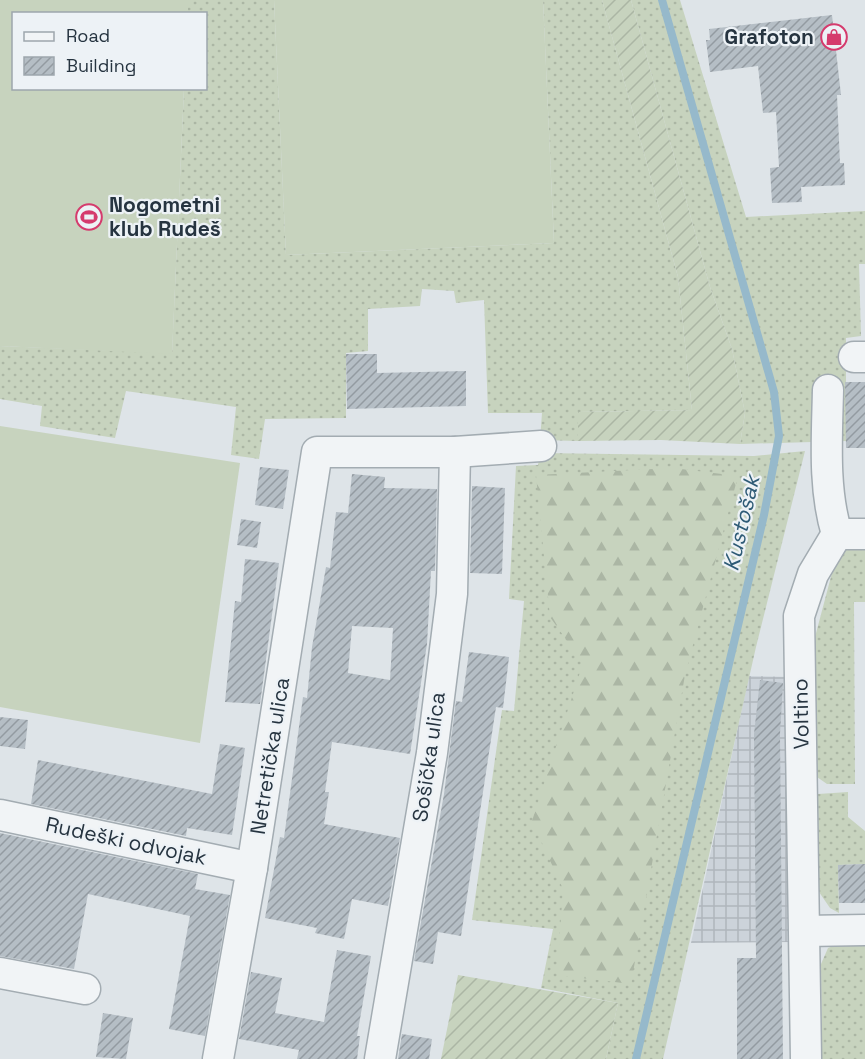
<svg xmlns="http://www.w3.org/2000/svg" width="865" height="1059" viewBox="0 0 865 1059" font-family="'Space Grotesk',sans-serif">
  <style>
    .industrial { fill: url(#industrial-grid) }
    .grass { fill: url(#grass-dots) }
    .forest { fill: url(#forest-firs) }
    .garden { fill: url(#garden-furrows) }
    .pitch { fill: #c7d3be }
    .lines { fill: none; stroke-linecap: round; stroke-linejoin: round }
    .stream { stroke: #96b9cb; stroke-width: 8 }
    .building { fill: url(#building-hatch); fill-rule: evenodd }
    .minor-casing { stroke: #a3acb2; stroke-width: 33 }
    .minor { stroke: #f1f4f6; stroke-width: 30 }
    .labels { text-anchor: middle; stroke-width: 4.5; stroke-linejoin: round; paint-order: stroke }
    .poi-label { font-size: 21px; font-weight: bold; fill: #263440; stroke: #edf2f6; text-anchor: end }
    .street-label { font-size: 21px; fill: #263440; stroke: #edf2f6 }
    .water-label { font-size: 22px; font-style: italic; fill: #2e5b76; stroke: #edf2f6 }
  </style>
  <defs>
    <pattern id="industrial-grid" width="8" height="8" patternUnits="userSpaceOnUse" patternTransform="scale(1.5)"><rect width="8" height="8" fill="#ccd3da"/><path d="M0 4h8M4 0v8" fill="none" stroke="#afb6bc"/></pattern>
    <pattern id="grass-dots" width="8" height="8" patternUnits="userSpaceOnUse" patternTransform="scale(1.5)"><rect width="8" height="8" fill="#c7d3be"/><path d="M2 2h.1M6 6h.1" fill="none" stroke="#abb6a4" stroke-width="1.8" stroke-linecap="round"/></pattern>
    <pattern id="forest-firs" width="22" height="20" patternUnits="userSpaceOnUse" patternTransform="scale(1.5)"><rect width="22" height="20" fill="#c7d3be"/><path d="M5 1l3.5 6h-7zM16 11l3.5 6h-7z" fill="#abb6a4"/></pattern>
    <pattern id="garden-furrows" width="10" height="10" patternUnits="userSpaceOnUse" patternTransform="scale(1.5)"><rect width="10" height="10" fill="#c7d3be"/><path d="M-1 1l2-2M0 10L10 0M9 11l2-2" fill="none" stroke="#abb6a4"/></pattern>
    <pattern id="building-hatch" width="6" height="6" patternUnits="userSpaceOnUse" patternTransform="scale(1.5)"><rect width="6" height="6" fill="#b5bec5"/><path d="M-1 1l2-2M0 6l6-6M5 7l2-2" fill="none" stroke="#939ba1"/></pattern>
  </defs>
  <rect width="100%" height="100%" fill="#dee4e8"/>
  <polygon class="industrial" points="749,676 792,677 794,942 691,943"/>
  <g class="grass">
    <polygon points="188,0 274,0 286,255 554,243 543,0 602,0 678,277 692,410 578,412 578,441 540,440 542,413 488,413 484,300 456,303 454,291 422,289 420,306 368,309 368,351 346,353 346,418 265,419 259,459 231,455 236,407 126,391 115,438 40,426 42,406 0,399 0,346 172,353 184,89 206,88 206,14 188,13"/>
    <polygon points="631,0 680,0 746,217 865,211 865,264 859,264 861,336 846,338 846,441 740,444 745,413 732,349 710,287"/>
    <polygon points="805,451 756,647 663,1059 606,1059 618,1003 541,988 553,929 472,920 502,710 514,711 524,601 509,599 516,466 538,465 540,453 754,456"/>
    <polygon points="849,545 865,545 865,602 854,602 855,784 827,784 817,777 815,637 837,554"/>
    <polygon points="848,792 848,817 865,831 865,864 838,865 839,913 830,908 819,892 818,794"/>
    <polygon points="845,941 865,941 865,1059 822,1059 821,964 828,948"/>
  </g>
  <polygon class="forest" points="673,468 738,476 685,675 631,984 557,975 563,889 532,821 583,663 550,617 536,475"/>
  <g class="garden">
    <polygon points="602,0 631,0 710,287 732,349 745,413 740,444 661,440 578,441 578,412 692,410 678,277"/>
    <polygon points="458,975 618,1003 606,1059 441,1059"/>
  </g>
  <g class="pitch">
    <polygon points="0,0 188,0 188,13 14,14 14,88 184,89 172,354 0,346"/>
    <polygon points="274,0 543,0 554,243 286,255"/>
    <polygon points="0,426 240,463 200,743 0,707"/>
  </g>
  <g class="lines">
    <polyline class="stream" points="636,1059 764,515 779,436 774,392 662,0"/>
  </g>
  <g class="building">
    <polygon points="832,15 841,95 837,95 840,163 844,163 845,185 801,187 802,202 772,203 770,168 779,167 776,112 763,113 758,66 710,72 706,40 710,40 709,29"/>
    <polygon points="346,354 377,354 377,373 466,371 466,406 347,409"/>
    <polygon points="845,382 865,382 865,448 846,448"/>
    <polygon points="260,467 289,470 283,509 255,505"/>
    <path d="M352,474L385,477L384,488L437,489L435,571H431L427,644L410,754L332,742L325,792H329L324,824L400,838L388,906L352,899L344,939L315,933L317,928L265,918L280,837L284,838L303,697L307,698L312,647L326,567L330,568L336,512L348,513ZM352,626L393,628L390,680L348,673Z"/>
    <polygon points="472,486 505,488 502,574 470,573"/>
    <polygon points="241,519 261,522 257,548 237,545"/>
    <polygon points="245,559 279,563 260,704 225,702 235,601 241,602"/>
    <polygon points="469,652 509,657 503,708 496,707 461,936 438,932 433,964 414,961 444,794 456,701 462,702"/>
    <polygon points="760,680 783,683 780,734 783,1059 737,1059 737,958 756,958 754,734"/>
    <polygon points="0,717 28,720 25,749 0,746"/>
    <polygon points="220,744 245,748 232,835 187,828 186,836 31,804 38,760 212,794"/>
    <polygon points="0,833 198,874 195,889 230,895 205,1036 169,1029 190,916 88,894 74,969 0,956"/>
    <polygon points="865,864 865,903 839,903 838,865"/>
    <polygon points="337,950 371,956 357,1036 360,1036 357,1059 297,1059 299,1050 239,1039 251,972 282,978 275,1013 324,1022"/>
    <polygon points="103,1013 133,1018 126,1059 96,1057"/>
    <polygon points="402,1034 432,1039 429,1059 398,1059"/>
  </g>
  <g class="lines">
    <g class="minor-casing">
      <g id="minor">
        <polyline points="854,357 865,357"/>
        <path d="M828,390C827,437 823,489 837,534"/>
        <polyline points="837,534 865,534"/>
        <polyline points="0,815 252,868"/>
        <polyline points="805,931 865,930"/>
        <polyline points="0,973 85,989"/>
        <polyline points="218,1059 252,868 317,452 455,452 541,446"/>
        <polyline points="380,1059 432,753 452,594 455,452"/>
        <polyline points="806,1059 799,616 813,574 837,534"/>
      </g>
    </g>
    <use href="#minor" class="minor"/>
  </g>
  <defs>
    <g id="shop-ring" transform="scale(1.35)"><circle r="9.5" fill="#edf2f6" stroke="#d53b6d" stroke-width="1.5"/><path d="M-5-2.5h2.3a2.7 3.5 0 0 1 5.4 0H5L5.5 6h-11ZM-1.5-2.5h3a1.5 2.3 0 0 0-3 0Z" fill="#d53b6d"/></g>
    <g id="stadium-ring" transform="scale(1.35)"><circle r="9.5" fill="#edf2f6" stroke="#d53b6d" stroke-width="1.5"/><path d="M0-5a6.5 5 0 1 0 0 10a6.5 5 0 1 0 0-10ZM-3.5-1.8h7v3.6h-7Z" fill="#d53b6d"/></g>
  </defs>
  <g fill-rule="evenodd">
    <use href="#shop-ring" x="834" y="37"/>
    <use href="#stadium-ring" x="89" y="217"/>
  </g>
  <g class="labels">
    <g class="poi-label">
      <text x="814" y="44">Grafoton</text>
      <text x="109" y="212" text-anchor="start">Nogometni<tspan x="109" dy="24">klub Rudeš</tspan></text>
    </g>
    <g class="street-label">
      <text transform="translate(801 714) rotate(-91)" y="7">Voltino</text>
      <text transform="translate(270 756) rotate(-81)" y="7">Netretička ulica</text>
      <text transform="translate(429 757) rotate(-82)" y="7">Sošička ulica</text>
      <text transform="translate(126 841) rotate(12)" y="7">Rudeški odvojak</text>
    </g>
    <g class="water-label">
      <text transform="translate(741 523) rotate(-77)" y="8">Kustošak</text>
    </g>
  </g>
  <rect x="12" y="12" width="195" height="78" fill="#edf2f6" stroke="#9da6ad" stroke-width="1.5"/>
  <rect x="24" y="32" width="30" height="9" fill="#f1f4f6" stroke="#9da6ad" stroke-width="1.5"/>
  <text x="66" y="42" font-size="18" fill="#263440">Road</text>
  <rect x="24" y="57" width="30" height="18" fill="url(#building-hatch)" stroke="#9da6ad" stroke-width="1.5"/>
  <text x="66" y="72" font-size="18" fill="#263440">Building</text>
</svg>
